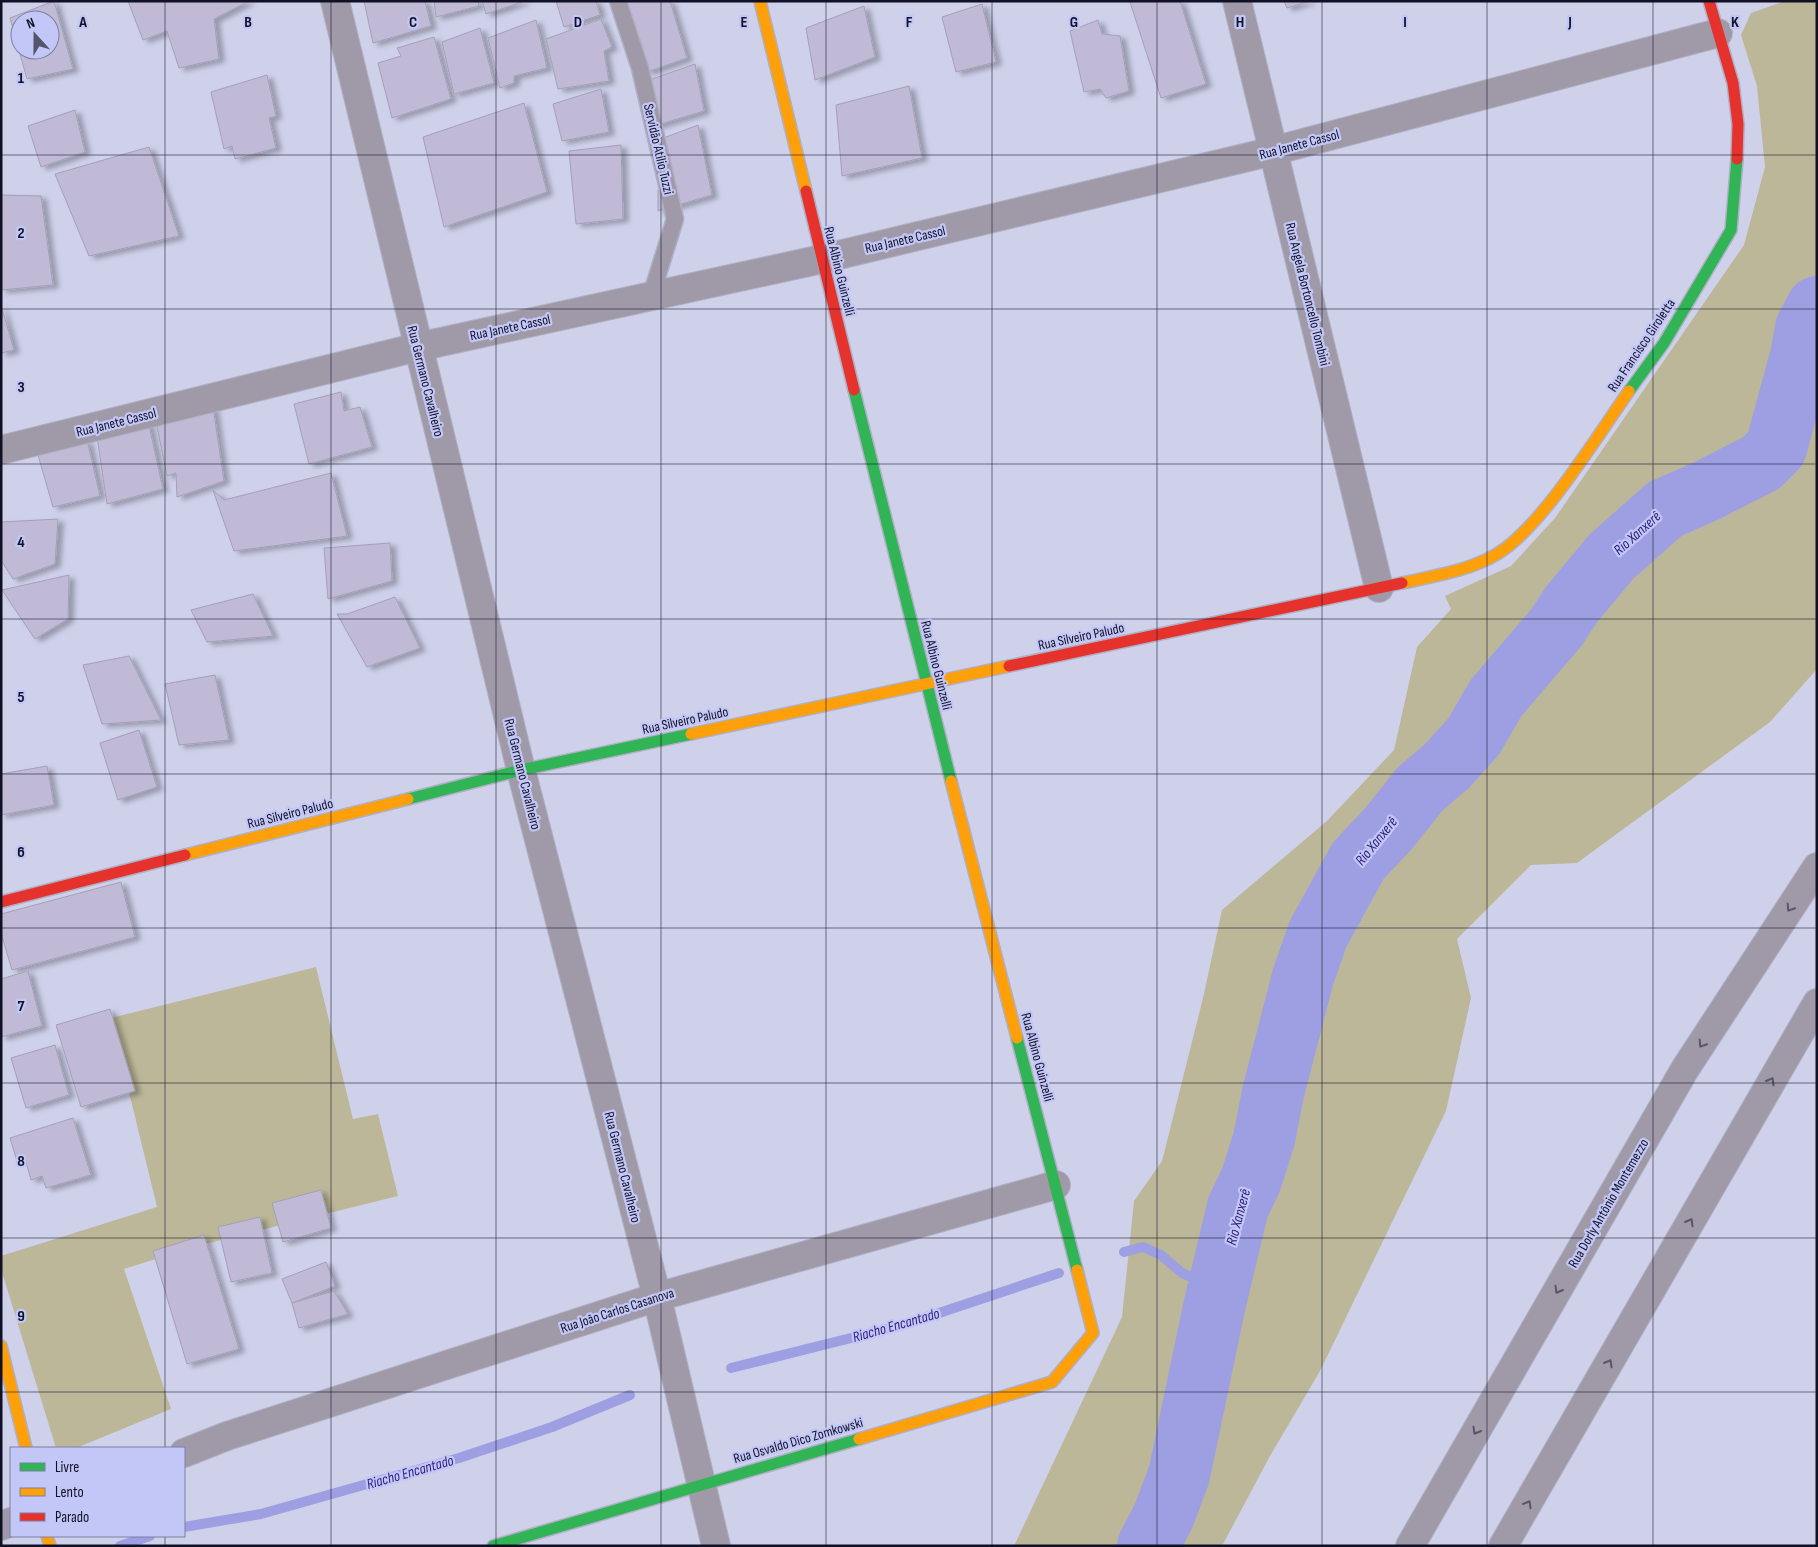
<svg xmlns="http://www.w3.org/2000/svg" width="1818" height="1547" viewBox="0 0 1818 1547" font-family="'Sofia Sans Condensed',sans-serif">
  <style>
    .green { fill: #bcb798 }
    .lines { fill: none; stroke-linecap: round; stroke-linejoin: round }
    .stream { stroke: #9d9fe2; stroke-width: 10 }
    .river { stroke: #9d9fe2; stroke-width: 62 }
    .building { fill: #c0bad6; stroke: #a3a0b6; fill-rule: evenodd; filter: url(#shadow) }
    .lane-casing { stroke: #afb0c5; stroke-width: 19 }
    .street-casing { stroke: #afb0c5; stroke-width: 30 }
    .fast-casing { stroke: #afb0c5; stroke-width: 14 }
    .slow-casing { stroke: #afb0c5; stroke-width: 14 }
    .jam-casing { stroke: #afb0c5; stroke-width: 14 }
    .lane { stroke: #a09aa8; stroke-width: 16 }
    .street { stroke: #a09aa8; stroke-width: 28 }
    .fast { stroke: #30b455; stroke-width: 11 }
    .slow { stroke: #ff9f0a; stroke-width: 11 }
    .jam { stroke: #e5322d; stroke-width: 11 }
    .oneway { stroke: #585667 }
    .grid { fill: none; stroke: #111126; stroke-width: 1; stroke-opacity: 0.55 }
    .labels { text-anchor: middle; stroke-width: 4.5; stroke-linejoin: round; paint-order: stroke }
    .street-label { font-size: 14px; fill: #111126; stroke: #c3c7f7 }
    .water-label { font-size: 15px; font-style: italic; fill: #302082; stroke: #c3c7f7 }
    .grid-label { font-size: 16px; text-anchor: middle; font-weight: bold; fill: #111126; stroke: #c3c7f7; stroke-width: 4.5; stroke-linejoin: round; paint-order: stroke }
  </style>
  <defs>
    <filter id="shadow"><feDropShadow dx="5.5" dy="3" stdDeviation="2.5" flood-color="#0004"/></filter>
  </defs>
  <rect width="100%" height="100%" fill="#cfd1eb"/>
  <g class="green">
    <polygon points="1785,1 1817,1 1817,669 1770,722 1577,863 1531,865 1457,939 1471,998 1446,1111 1320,1371 1270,1456 1222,1546 1014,1546 1122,1317 1134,1201 1162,1161 1203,998 1222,910 1327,821 1394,750 1417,647 1451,609 1445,596 1511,566 1555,518 1744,245 1765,167 1757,86 1741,35 1751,13"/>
    <polygon points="316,967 353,1119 378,1114 398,1196 197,1246 124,1269 171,1409 76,1448 56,1448 1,1269 1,1256 157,1207 111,1018"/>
  </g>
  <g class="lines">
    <g class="stream">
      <polyline points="1124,1252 1143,1247 1161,1255 1182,1273 1219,1288"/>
      <polyline points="731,1368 903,1325 1059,1273"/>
      <polyline points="184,1527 261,1514 459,1458 552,1427 630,1395"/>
      <polyline points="120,1546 150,1536"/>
    </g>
    <polyline class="river" points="1148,1546 1164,1515 1179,1475 1215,1303 1238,1207 1251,1180 1264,1139 1273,1093 1303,977 1318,934 1358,861 1389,828 1420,789 1447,766 1474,736 1496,698 1556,628 1572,604 1611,557 1665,509 1706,491 1761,463 1776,448 1801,356 1806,328 1817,307"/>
  </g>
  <g class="building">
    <path d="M54,1L73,69L27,79L10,18ZM20,20H50V50H20Z"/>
    <polygon points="128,1 249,1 214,19 219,59 179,68 167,31 143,40"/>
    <polygon points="364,1 425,1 431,26 373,43"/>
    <polygon points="434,1 478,1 479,6 436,17"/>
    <polygon points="482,1 525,1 486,14"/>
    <polygon points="556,1 596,1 600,15 564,27"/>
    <polygon points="620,1 670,1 687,58 647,72"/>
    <polygon points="1180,1 1206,84 1161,98 1130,2"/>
    <polygon points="1284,1 1310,1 1287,8"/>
    <polygon points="982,4 996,62 956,72 942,17"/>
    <polygon points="864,6 875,57 815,80 806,28"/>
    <polygon points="601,19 612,47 604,51 609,81 558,89 546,39"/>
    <polygon points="536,20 547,68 514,76 514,83 500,88 488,38"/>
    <polygon points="1098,20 1102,34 1120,36 1129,91 1106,98 1100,89 1084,92 1070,31"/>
    <polygon points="480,28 494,83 454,94 442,42"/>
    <polygon points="434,37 451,99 392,118 378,63 401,56 397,48"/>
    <polygon points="695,64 704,111 654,126 649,80"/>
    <polygon points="267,75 276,116 269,118 276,148 235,159 232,146 224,149 211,92"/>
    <polygon points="909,86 922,158 842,176 836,105"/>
    <polygon points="601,89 609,132 562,141 553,104"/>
    <polygon points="524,103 547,192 444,227 423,137"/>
    <polygon points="75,110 85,152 41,167 28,126"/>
    <polygon points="698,125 712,195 658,211 658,190 667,186 658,140"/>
    <polygon points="621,145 623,219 576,224 569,151"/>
    <polygon points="149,147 179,236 89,256 55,174"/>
    <polygon points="1,195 41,196 53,285 1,290"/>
    <polygon points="1,305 14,350 1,353"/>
    <polygon points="341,392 344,411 360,407 372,447 309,464 294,404"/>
    <polygon points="213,407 224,481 177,497 176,473 167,476 156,422"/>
    <polygon points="148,421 163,489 107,504 97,437"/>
    <polygon points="87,440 100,496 53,507 38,455"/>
    <polygon points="331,473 347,536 234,551 213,490 224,500"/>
    <polygon points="58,519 55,564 13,579 1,560 1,522"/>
    <polygon points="390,543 392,581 328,599 324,548"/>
    <polygon points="69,575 68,619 35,639 2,590"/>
    <polygon points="253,594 273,636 207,642 191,610"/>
    <polygon points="395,597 420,648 367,667 337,614 347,614"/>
    <polygon points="129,656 161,720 102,724 83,665"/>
    <polygon points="215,675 229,740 179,745 165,684"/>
    <polygon points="139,730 157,787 118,800 100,743"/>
    <polygon points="47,766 54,805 1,815 1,774"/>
    <polygon points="121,882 135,937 12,970 1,933 1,914"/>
    <polygon points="28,971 42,1026 1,1037 1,979"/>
    <polygon points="110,1009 135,1091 81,1107 56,1025"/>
    <polygon points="55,1045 69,1095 26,1108 11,1058"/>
    <polygon points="73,1118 91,1175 46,1188 42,1176 31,1180 25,1158 17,1161 10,1138"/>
    <polygon points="321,1190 331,1228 283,1242 272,1203"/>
    <polygon points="260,1217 272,1273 231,1282 218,1227"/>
    <polygon points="204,1235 239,1349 187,1364 153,1251"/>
    <polygon points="326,1262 335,1286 292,1303 282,1279"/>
    <polygon points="334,1291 348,1314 299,1328 292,1303"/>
  </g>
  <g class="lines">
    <g class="lane-casing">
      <polyline id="lane" points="618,1 640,68 675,219 651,296"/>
    </g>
    <g class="street-casing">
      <g id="street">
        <polyline points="335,1 521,770 657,1297 716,1546"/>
        <polyline points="1237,1 1379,588"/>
        <polyline points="1,450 418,347 822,259 1273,151 1718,33"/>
        <polyline points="184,1453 227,1436 657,1297 1056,1185"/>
        <polyline points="1,1526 11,1522"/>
        <polyline points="1410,1546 1685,1069 1817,867"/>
        <polyline points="1503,1546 1817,1003"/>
      </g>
    </g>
    <g class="fast-casing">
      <g id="fast">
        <polyline points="854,390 951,781"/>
        <polyline points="1629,391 1664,343 1731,230 1737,159"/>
        <polyline points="408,799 521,770 691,734"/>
        <polyline points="1017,1038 1077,1270"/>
        <polyline points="493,1546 859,1439"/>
      </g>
    </g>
    <g class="slow-casing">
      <g id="slow">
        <polyline points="760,1 806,191"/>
        <path d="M1402,583C1433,576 1469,571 1497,554C1541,528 1598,435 1629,391"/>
        <polyline points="691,734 1009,666"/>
        <polyline points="951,781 1017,1038"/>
        <polyline points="185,855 408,799"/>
        <polyline points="1,1346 26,1448"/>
        <polyline points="859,1439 1052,1382 1093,1333 1077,1270"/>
        <polyline points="47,1536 50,1546"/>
      </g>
    </g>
    <g class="jam-casing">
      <g id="jam">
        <polyline points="1709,1 1733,83 1738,124 1737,159"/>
        <polyline points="806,191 854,390"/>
        <polyline points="1009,666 1402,583"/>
        <polyline points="1,902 185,855"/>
      </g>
    </g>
    <use href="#lane" class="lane"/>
    <use href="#street" class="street"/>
    <use href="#fast" class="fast"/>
    <use href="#slow" class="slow"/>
    <use href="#jam" class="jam"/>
  </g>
  <defs><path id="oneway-chevron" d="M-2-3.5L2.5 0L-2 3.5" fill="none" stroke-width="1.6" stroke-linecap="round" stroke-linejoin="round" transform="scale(1.25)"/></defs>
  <g class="oneway">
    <use href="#oneway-chevron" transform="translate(1790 908) rotate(123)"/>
    <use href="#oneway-chevron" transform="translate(1702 1044) rotate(123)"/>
    <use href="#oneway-chevron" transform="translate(1771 1081) rotate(-60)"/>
    <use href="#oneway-chevron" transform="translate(1690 1222) rotate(-60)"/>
    <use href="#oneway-chevron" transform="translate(1558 1290) rotate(120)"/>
    <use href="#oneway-chevron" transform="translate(1609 1363) rotate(-60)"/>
    <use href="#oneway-chevron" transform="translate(1476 1431) rotate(120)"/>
    <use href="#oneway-chevron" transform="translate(1528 1504) rotate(-60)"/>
  </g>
  <path class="grid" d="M165,1V1448M331,1V1546M496,1V1546M661,1V1546M826,1V1546M992,1V1546M1157,1V1546M1322,1V1546M1487,1V1546M1653,1V1546M1,155H1817M1,309H1817M1,464H1817M1,619H1817M1,774H1817M1,928H1817M1,1083H1817M1,1238H1817M1,1392H1817M165,1536V1546"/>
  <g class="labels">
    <g class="street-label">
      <text transform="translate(1299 144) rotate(-15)" y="5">Rua Janete Cassol</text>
      <text transform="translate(659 149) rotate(77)" y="5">Servidão Atílio Tuzzi</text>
      <text transform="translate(905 239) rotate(-13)" y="5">Rua Janete Cassol</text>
      <text transform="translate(840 271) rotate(76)" y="5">Rua Albino Guinzelli</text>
      <text transform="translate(1308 294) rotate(76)" y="5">Rua Angela Bortoncello Tombini</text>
      <text transform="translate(510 327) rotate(-12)" y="5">Rua Janete Cassol</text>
      <text transform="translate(1641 345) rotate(-56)" y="5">Rua Francisco Giroletta</text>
      <text transform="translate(426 381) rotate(76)" y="5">Rua Germano Cavalheiro</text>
      <text transform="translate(116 422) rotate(-14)" y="5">Rua Janete Cassol</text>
      <text transform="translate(1081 636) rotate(-12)" y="5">Rua Silveiro Paludo</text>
      <text transform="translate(937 665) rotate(76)" y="5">Rua Albino Guinzelli</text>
      <text transform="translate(685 720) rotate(-12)" y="5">Rua Silveiro Paludo</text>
      <text transform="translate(523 774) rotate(76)" y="5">Rua Germano Cavalheiro</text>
      <text transform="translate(290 813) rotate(-14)" y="5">Rua Silveiro Paludo</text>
      <text transform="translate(1038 1057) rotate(75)" y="5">Rua Albino Guinzelli</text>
      <text transform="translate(623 1167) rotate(76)" y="5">Rua Germano Cavalheiro</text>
      <text transform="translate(1608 1203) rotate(-60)" y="5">Rua Dorly Antônio Montemezzo</text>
      <text transform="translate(617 1310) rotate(-18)" y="5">Rua João Carlos Casanova</text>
      <text transform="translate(798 1440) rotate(-16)" y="5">Rua Osvaldo Dico Zomkowski</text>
    </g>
    <g class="water-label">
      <text transform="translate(1637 533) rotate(-42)" y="5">Rio Xanxerê</text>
      <text transform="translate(1376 841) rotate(-51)" y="5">Rio Xanxerê</text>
      <text transform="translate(1238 1217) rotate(-75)" y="5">Rio Xanxerê</text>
      <text transform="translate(896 1325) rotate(-16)" y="5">Riacho Encantado</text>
      <text transform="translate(410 1472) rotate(-16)" y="5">Riacho Encantado</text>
    </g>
  </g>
  <g class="grid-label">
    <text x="83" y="27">A</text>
    <text x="248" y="27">B</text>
    <text x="413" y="27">C</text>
    <text x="578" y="27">D</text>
    <text x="744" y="27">E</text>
    <text x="909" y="27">F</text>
    <text x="1074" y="27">G</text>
    <text x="1240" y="27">H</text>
    <text x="1405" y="27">I</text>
    <text x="1570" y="27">J</text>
    <text x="1735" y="27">K</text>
    <text x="21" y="83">1</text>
    <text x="21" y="238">2</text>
    <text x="21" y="392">3</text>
    <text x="21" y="547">4</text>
    <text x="21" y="702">5</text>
    <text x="21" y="857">6</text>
    <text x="21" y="1011">7</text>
    <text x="21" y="1166">8</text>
    <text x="21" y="1321">9</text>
  </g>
  <rect width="1818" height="1547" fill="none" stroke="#111126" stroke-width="5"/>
  <rect x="10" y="1447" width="175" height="90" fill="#c3c7f7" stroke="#7c7ea3"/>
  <rect x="20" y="1463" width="25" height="8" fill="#30b455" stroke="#7c7ea3"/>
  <text x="55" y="1472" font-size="15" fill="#111126">Livre</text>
  <rect x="20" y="1488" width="25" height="8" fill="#ff9f0a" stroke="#7c7ea3"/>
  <text x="55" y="1497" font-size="15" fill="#111126">Lento</text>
  <rect x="20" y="1513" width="25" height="8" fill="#e5322d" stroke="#7c7ea3"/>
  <text x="55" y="1522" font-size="15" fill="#111126">Parado</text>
  <g transform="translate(35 35) rotate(339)"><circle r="24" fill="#c3c7f7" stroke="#7c7ea3"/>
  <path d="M0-4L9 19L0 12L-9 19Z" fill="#54546b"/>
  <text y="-8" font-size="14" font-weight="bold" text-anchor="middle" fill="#111126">N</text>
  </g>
</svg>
